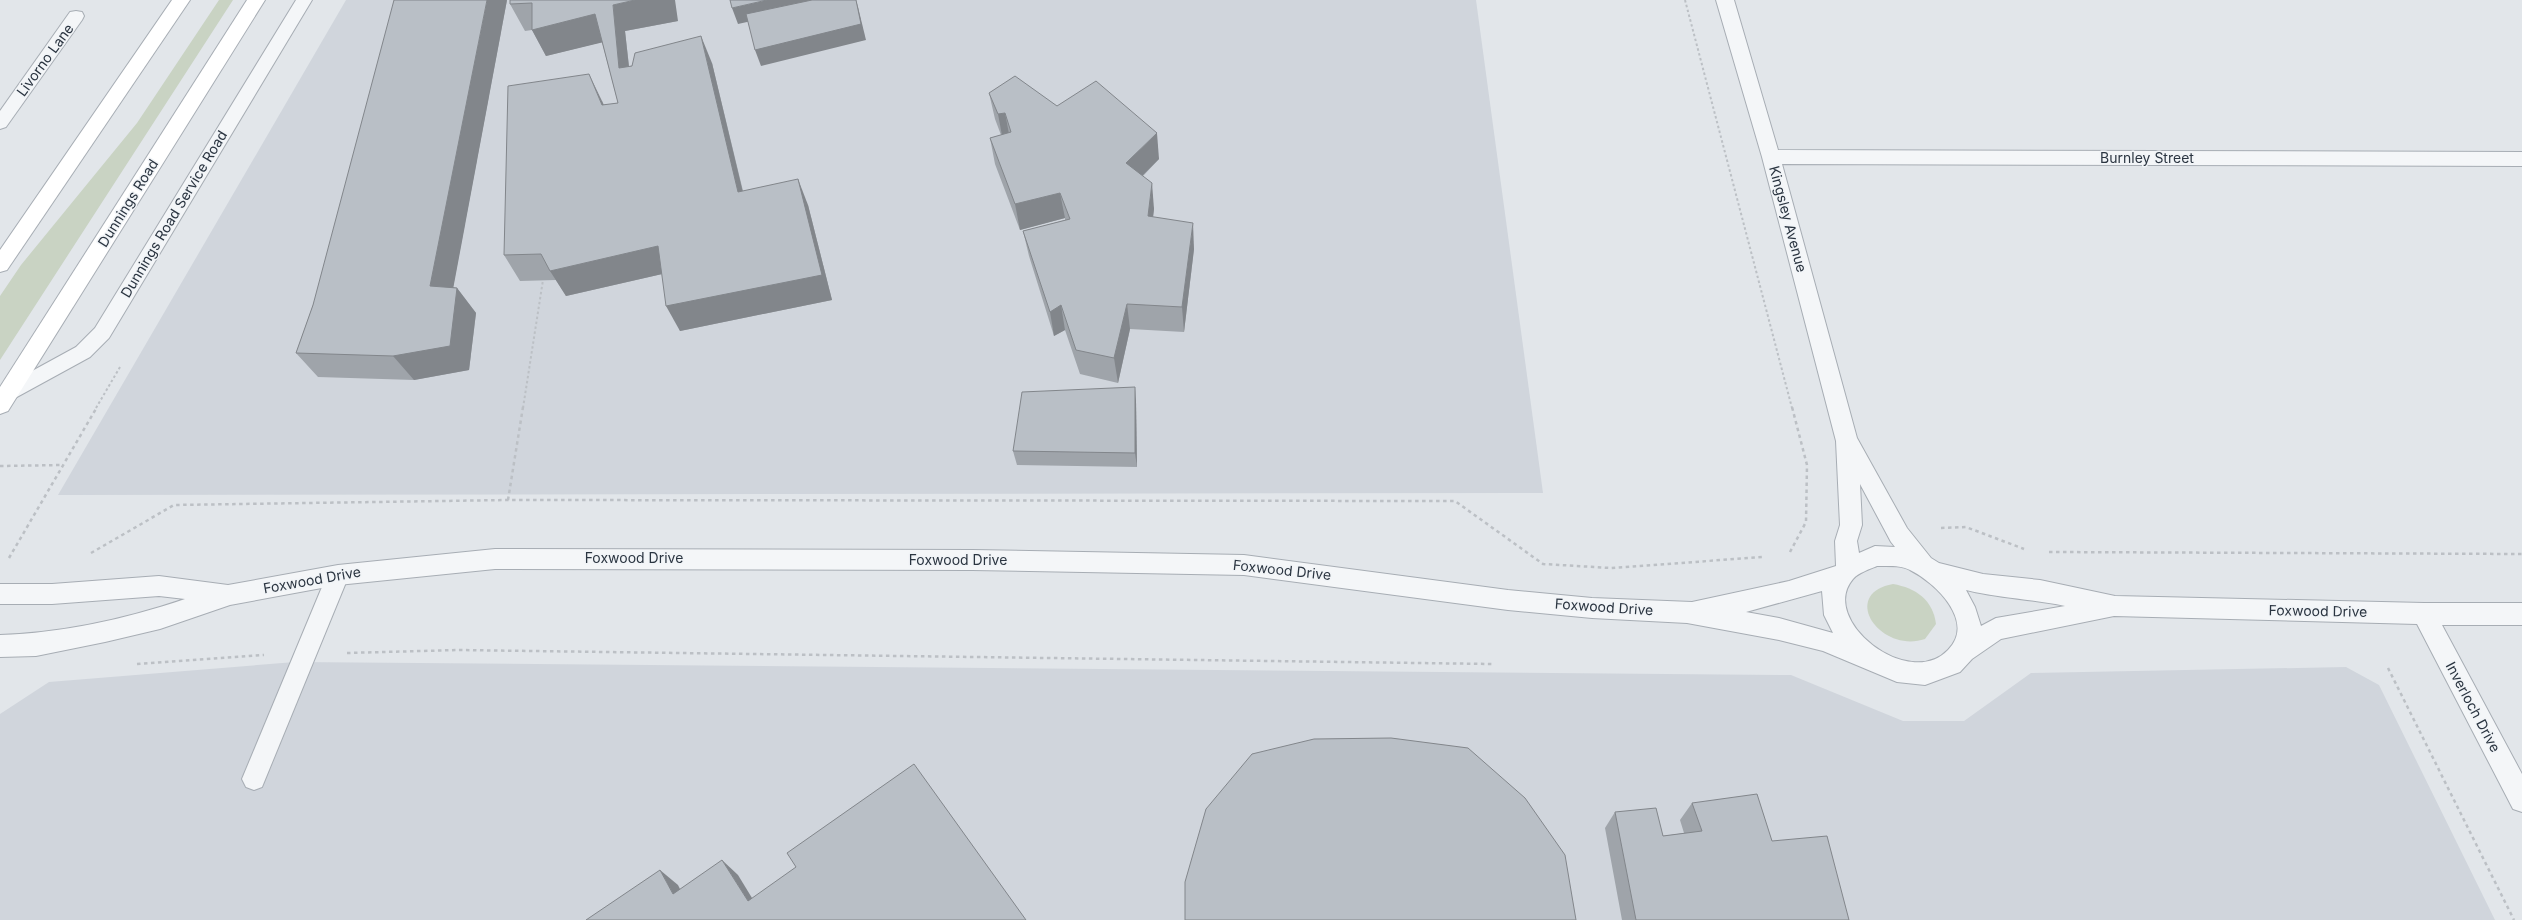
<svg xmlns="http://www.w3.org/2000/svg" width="2522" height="920" viewBox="0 0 2522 920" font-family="Inter,sans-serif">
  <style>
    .built { fill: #d0d5dc }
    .green { fill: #c9d3c3 }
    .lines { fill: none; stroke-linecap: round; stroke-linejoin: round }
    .service-casing { stroke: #a7adb4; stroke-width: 2 }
    .minor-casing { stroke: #a7adb4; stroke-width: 2 }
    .secondary-casing { stroke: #a7adb4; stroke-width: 2 }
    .path-far1 { stroke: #bcc0c5; stroke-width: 2; stroke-dasharray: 2.5 2.5; stroke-linecap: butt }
    .path { stroke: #bcc0c5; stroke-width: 2.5; stroke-dasharray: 3.5 3.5; stroke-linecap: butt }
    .service { fill: #f4f6f8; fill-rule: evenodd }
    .minor { fill: #f4f6f8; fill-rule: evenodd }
    .secondary { fill: #fff; fill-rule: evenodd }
    .wall { fill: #9fa4aa }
    .shaded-wall { fill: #82868b }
    .building { fill: #b9bfc6; stroke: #82868b }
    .labels { text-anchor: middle; stroke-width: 3; stroke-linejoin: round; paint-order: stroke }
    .street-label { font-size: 14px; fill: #2b3541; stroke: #f1f4f7 }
  </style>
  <rect width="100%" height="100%" fill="#e2e6ea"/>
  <g class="built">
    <polygon points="346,0 1476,0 1543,493 58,495"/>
    <polygon points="295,662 1791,675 1903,721 1964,721 2031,673 2346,667 2379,685 2495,920 0,920 0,714 49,682"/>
  </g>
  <g class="green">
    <polygon points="219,0 233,0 0,360 0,296 21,265 137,123"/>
    <path d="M1893,584C1916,588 1933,600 1936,624L1925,639C1880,654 1839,594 1893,584Z"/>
  </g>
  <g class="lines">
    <g class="service-casing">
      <g id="service">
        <polygon points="296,0 312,0 109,338 90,357 15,398 8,401 1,398 1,388 76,347 95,328"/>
        <polygon points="76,11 82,12 84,16 82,20 6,127 0,129 0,111 70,12"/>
        <polygon points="338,566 345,568 349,575 262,787 254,790 246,787 242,779 327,575 331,568"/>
      </g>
    </g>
    <g class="minor-casing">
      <path id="minor" d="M1716,0H1734L1778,150L2522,152V166L1782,164L1857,438L1907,528L1931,558L1939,563L1983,574L2040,580L2115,596L2424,603H2522V625H2442L2522,774V812L2513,809L2417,624L2114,616L2001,639L1972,659L1960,672L1925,685L1897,682L1823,651L1779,640L1687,623L1592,618L1508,610L1244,575L972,570L495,569L338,585L230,605L160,629L105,642L36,656L0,657V635C62,633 126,619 185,599L159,596L52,604H0V584H52L159,576L228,585L338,565L495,549L972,550L1244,555L1508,590L1592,598L1692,602L1789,581L1836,566L1835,541L1840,525L1836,441L1762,157ZM1860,484L1891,542L1895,547L1875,546L1859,553L1857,541L1862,525ZM1877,566C1888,566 1901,565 1910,570C1936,583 1976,622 1948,650C1909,691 1818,620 1853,579C1858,573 1870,569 1877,566ZM1966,590C1998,598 2032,599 2065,606L1996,618L1981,626L1975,607ZM1822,591L1824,615L1833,633L1779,618L1746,612Z"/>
    </g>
    <g class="secondary-casing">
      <g id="secondary">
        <polygon points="172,0 190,0 7,270 0,272 0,250"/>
        <polygon points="247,0 265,0 8,411 0,414 0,387"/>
      </g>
    </g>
    <g class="path-far1">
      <polyline points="1685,0 1792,408"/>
      <polyline points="96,408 120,367"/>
      <polyline points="523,408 543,280"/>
    </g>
    <g class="path">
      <polyline points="0,466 62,465"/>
      <polyline points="508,500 523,407"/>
      <polyline points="1941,528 1966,527 2024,549"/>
      <polyline points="1790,552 1806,522 1807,465 1792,407"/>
      <polyline points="2049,552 2522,554"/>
      <polyline points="91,553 174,505 508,500 1455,501 1543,564 1611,568 1763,557"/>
      <polyline points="9,558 97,407"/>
      <polyline points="347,653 458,650 1492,664"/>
      <polyline points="137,664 264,655"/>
      <polyline points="2388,668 2514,920"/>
    </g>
    <use href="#service" class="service"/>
    <use href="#minor" class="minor"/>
    <use href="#secondary" class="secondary"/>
  </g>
  <g class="wall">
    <polygon points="507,0 453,287 457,288 476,313 469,370 414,380 318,377 296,353 313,305"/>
    <polygon points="510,0 678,21 625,31 629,66 712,63 743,191 808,205 832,300 680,331 662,274 566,296 556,280 520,281 504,255 602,101 604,105 618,103 602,42 546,56 532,30 525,31 510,4"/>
    <polygon points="989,93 1057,106 1159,159 1143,176 1154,209 1153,217 1194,249 1184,332 1130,329 1118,383 1080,374 1065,330 1054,336 1029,256 1023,231 1065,220 1065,218 1020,230 995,164 990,138 1001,135 995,119"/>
    <polygon points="1136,401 1137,467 1017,465 1013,451"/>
    <polygon points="1692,803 1772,841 1849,920 1622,920 1605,828 1615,812 1663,836 1684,833 1680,820"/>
  </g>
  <g class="shaded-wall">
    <polygon points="487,0 507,0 449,311 430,286"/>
    <polygon points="635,0 675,0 678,21 625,31 632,95 619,68 613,5"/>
    <polygon points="767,0 846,0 738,24 732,8"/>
    <polygon points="856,0 858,7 866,40 761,66 755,50"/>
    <polygon points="595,14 608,41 546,56 532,30"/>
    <polygon points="701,36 712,63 749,218 738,192"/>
    <polygon points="589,74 602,101 615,132 602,105"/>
    <polygon points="1005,113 1010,139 1003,141 998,114"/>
    <polygon points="1157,133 1159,159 1129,189 1126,163"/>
    <polygon points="798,179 808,205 832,300 680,331 666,306"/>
    <polygon points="1152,183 1154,209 1150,242 1148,216"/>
    <polygon points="1060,193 1065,218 1020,230 1015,204"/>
    <polygon points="1193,223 1194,249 1184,332 1182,307"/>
    <polygon points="658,246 671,272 566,296 550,271"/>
    <polygon points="457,288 476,313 469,370 414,380 393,356"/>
    <polygon points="1127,304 1130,329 1118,383 1114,358"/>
    <polygon points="1061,305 1065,330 1054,336 1050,312"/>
    <polygon points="1135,387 1136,401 1137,467 1135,453"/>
    <polygon points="722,860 738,875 763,916 748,901"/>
    <polygon points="660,870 678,885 690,909 673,894"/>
  </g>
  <g class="building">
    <polygon points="394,0 487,0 430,286 457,288 450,346 393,356 296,353 313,305"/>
    <polygon points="510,0 635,0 613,5 619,68 632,66 635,53 701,36 738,192 798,179 822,275 666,306 658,246 550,271 541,254 504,255 508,86 589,74 602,105 618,103 595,14 532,30 532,3 510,4"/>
    <polygon points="730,0 767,0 732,8"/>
    <polygon points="812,0 856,0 861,24 755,50 746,14"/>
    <polygon points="1015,76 1057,106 1096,81 1157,133 1126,163 1152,183 1148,216 1193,223 1182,307 1127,304 1114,358 1076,350 1061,305 1050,312 1023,231 1070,219 1060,193 1015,204 990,138 1011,132 1005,113 998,114 989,93"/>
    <polygon points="1135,387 1135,453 1013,451 1022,392"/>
    <polygon points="1391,738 1468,748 1525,798 1565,855 1576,920 1185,920 1185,882 1206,809 1252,754 1314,739"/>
    <polygon points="914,764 1026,920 586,920 660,870 673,894 722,860 748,901 796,867 787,853"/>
    <polygon points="1757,794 1772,841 1827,836 1849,920 1636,920 1615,812 1656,808 1663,836 1702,831 1692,803"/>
  </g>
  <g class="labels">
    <g class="street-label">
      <text transform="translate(45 60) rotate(-54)" y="5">Livorno Lane</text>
      <text x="2147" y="163">Burnley Street</text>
      <text transform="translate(128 203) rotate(-58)" y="5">Dunnings Road</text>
      <text transform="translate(174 214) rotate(-59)" y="5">Dunnings Road Service Road</text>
      <text transform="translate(1788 219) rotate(75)" y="5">Kingsley Avenue</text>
      <text x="634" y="563">Foxwood Drive</text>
      <text x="958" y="565">Foxwood Drive</text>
      <text transform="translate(1282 570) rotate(6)" y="5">Foxwood Drive</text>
      <text transform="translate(312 580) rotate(-10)" y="5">Foxwood Drive</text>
      <text transform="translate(1604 607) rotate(4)" y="5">Foxwood Drive</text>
      <text transform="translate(2318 611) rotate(1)" y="5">Foxwood Drive</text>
      <text transform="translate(2473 707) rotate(62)" y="5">Inverloch Drive</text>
    </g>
  </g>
</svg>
